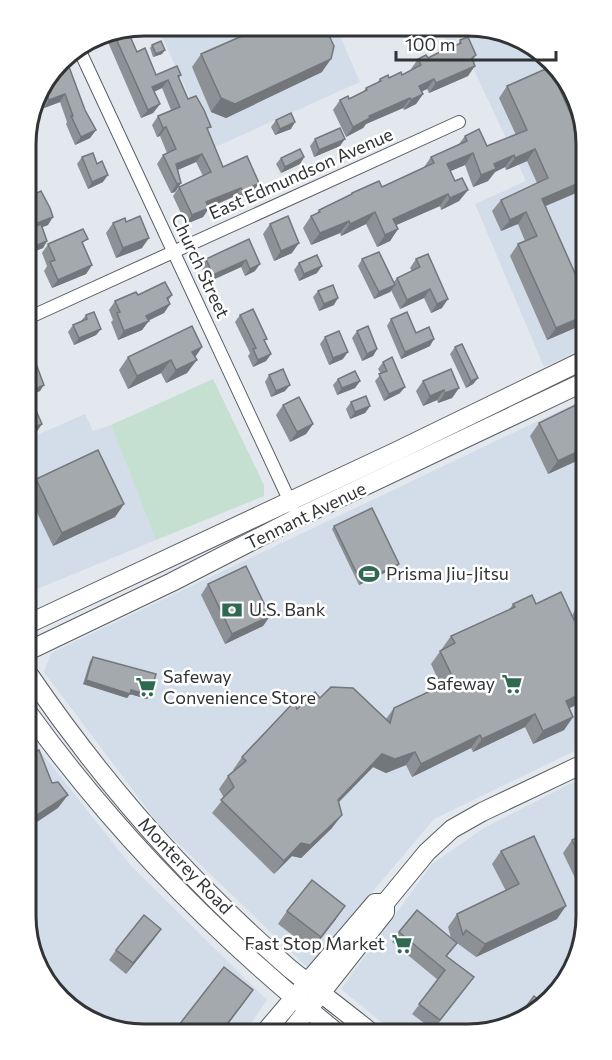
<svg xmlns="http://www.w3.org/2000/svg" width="612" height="1060" viewBox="0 0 612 1060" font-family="Commissioner,sans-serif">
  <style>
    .built { fill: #d3dce9 }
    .green { fill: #c5dfd0 }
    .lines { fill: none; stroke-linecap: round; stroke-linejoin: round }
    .street-casing { stroke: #5a5e63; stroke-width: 14 }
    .secondary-casing { stroke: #5a5e63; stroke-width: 20 }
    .street { stroke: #fff; stroke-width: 12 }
    .secondary { stroke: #fff; stroke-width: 18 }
    .wall { fill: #8d9196 }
    .shaded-wall { fill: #73767a }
    .building { fill: #a4a9ae; stroke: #73767a; stroke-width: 1.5 }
    .labels { text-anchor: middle; stroke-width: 5; stroke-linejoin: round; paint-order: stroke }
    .street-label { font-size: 18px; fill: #313335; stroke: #fff }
    .poi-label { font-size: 18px; fill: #313335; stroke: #fff; text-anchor: start }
    .rim { fill: none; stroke: #313335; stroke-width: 3 }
  </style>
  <rect width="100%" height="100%" fill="#e3e8ee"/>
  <g class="built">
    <polygon points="157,26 336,27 360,82 213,148"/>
    <polygon points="441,27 491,28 546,55 580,106 582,349 544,367 475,204 526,181 459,38 447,43"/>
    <polygon points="582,400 585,746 434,819 308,968 160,826 44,672 51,653"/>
    <polygon points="85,414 93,431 111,425 156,540 30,592 28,416 37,435"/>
    <polygon points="30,738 132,867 267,1000 245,1032 128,1033 66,1005 32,954"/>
    <polygon points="585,776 586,924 562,988 506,1028 391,1030 341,989 432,864 484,828"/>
  </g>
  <polygon class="green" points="213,379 264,485 264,496 156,540 111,425"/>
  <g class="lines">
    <g class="street-casing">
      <g id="street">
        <polyline points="78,47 292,506"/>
        <polyline points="28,318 459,122"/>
      </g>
    </g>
    <g class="secondary-casing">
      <g id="secondary">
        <polyline points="30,623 395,452 582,361"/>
        <polyline points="30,650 172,582 295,519 582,383"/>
        <path d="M30,676C104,784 190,882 289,968C315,989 342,1009 368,1030"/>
        <path d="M30,715C117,835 220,939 335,1031"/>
        <polyline points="291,1031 385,912 385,903 427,852 452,829 482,812 585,763"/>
        <polyline points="265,1032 375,903 385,903"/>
      </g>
    </g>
    <use href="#street" class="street"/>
    <use href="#secondary" class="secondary"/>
  </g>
  <g class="wall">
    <polygon points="145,26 133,30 134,32 131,37 137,52 156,75 181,75 179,78 188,99 208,131 223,167 253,192 237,200 235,196 209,208 203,217 186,224 173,196 179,187 203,176 196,162 178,170 181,183 175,192 171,193 157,164 163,155 167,153 160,136 157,137 152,125 158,116 171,110 162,88 154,92 160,104 153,113 141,118 104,33"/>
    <polygon points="460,40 476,55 473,60 468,76 429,93 427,89 422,91 423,94 416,104 404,110 403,108 366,124 363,128 346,137 333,110 340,100 349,99 363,92 366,88 377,83 380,79 402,75 412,70 411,69 418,59 428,58 458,45"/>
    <polygon points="152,45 162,54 153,57 150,48"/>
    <polygon points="201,54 322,72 226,118 211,112 192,67"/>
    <polygon points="65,56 85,110 96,130 90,138 75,145 66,124 67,122 60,102 44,108 38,91"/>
    <polygon points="507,86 580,135 546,206 582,325 547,340 510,256 518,244 525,241 518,224 501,231 492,211 501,200 537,183 527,161 506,170 505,167 495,172 488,181 473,187 465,165 450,171 455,181 468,190 459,201 441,210 440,206 396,225 398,229 390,241 377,247 366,224 341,236 340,233 311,245 303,228 311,216 317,213 319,210 350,195 352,193 382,187 424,167 431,157 459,144 465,136 487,146 516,135 499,98"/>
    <polygon points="276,120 291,129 275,135 271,127"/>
    <polygon points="315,139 340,146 314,157 310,146"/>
    <polygon points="82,157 103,182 88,189 77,164"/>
    <polygon points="304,157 300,164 281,173 276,164 281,158"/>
    <polygon points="27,177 48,225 42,227 47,241 43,248 30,253 27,246 27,230 29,229 27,224"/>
    <polygon points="126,222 142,248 116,258 106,233 113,223"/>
    <polygon points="270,224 292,253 274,261 263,234"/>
    <polygon points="249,239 255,271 245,276 241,267 208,282 201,266 206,259"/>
    <polygon points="48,244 84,245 92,265 86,274 52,288 44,271 47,266 42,253"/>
    <polygon points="362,259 393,283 397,278 412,271 410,268 416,259 442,308 431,313 424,298 400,309 391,290 390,292 374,299 358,266"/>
    <polygon points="299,263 317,273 299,281 294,270"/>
    <polygon points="318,291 334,305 319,311 313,297"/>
    <polygon points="138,295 172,295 168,301 170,304 164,313 148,321 142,330 118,340 111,322 113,320 109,310 115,301"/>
    <polygon points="86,315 101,329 96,335 74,345 68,332 73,325 81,321"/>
    <polygon points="240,315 265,342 271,354 266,361 253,367 248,356 250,353 235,322"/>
    <polygon points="391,319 416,333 430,346 401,359 387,326"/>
    <polygon points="357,331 377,349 373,356 362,361 352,338"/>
    <polygon points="325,337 343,359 329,365 320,344"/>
    <polygon points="28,345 40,391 28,396"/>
    <polygon points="202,347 195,357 187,373 166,383 161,373 128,389 119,370 128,357"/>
    <polygon points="455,347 478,378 473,384 466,388 450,354"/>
    <polygon points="383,362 400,393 384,401 375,381 381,374 378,369"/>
    <polygon points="269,375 285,391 271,397 265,382"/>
    <polygon points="338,379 360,381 355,388 337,395 333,385"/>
    <polygon points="423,381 459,388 452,398 438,403 437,400 423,406 416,391"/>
    <polygon points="351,402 370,406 365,413 350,419 346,409"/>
    <polygon points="283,405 313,424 306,434 290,442 276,415"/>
    <polygon points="539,423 583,458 548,474 530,436"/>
    <polygon points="36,479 124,504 115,517 53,546 29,496 29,490"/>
    <polygon points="334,526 397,567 359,585 332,529"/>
    <polygon points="208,584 270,616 263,626 225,644 201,595"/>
    <polygon points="584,590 585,701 569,708 573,717 564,730 533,744 525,727 473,752 471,748 412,777 406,765 386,773 373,767 338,803 332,828 301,858 292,856 274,874 212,813 224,798 219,789 228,776 234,771 233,770 242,757 297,709 320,698 386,719 394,708 441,686 431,664 451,636 509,610 513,604 536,604 572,616"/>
    <polygon points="93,657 150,695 147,699 130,694 127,698 83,684 90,661"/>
    <polygon points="586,833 586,901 563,853 572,840"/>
    <polygon points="501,851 557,919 476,957 457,943 447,956 474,977 434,1029 432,1029 412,1014 438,980 392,942 399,932 451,938 448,927 457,914 506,891 492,864"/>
    <polygon points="287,911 336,919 312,950 278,924"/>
    <polygon points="154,939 126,974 109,960 116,950"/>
    <polygon points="253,990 222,1032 173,1033 179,1025"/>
  </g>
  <g class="shaded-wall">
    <polygon points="145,26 125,34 128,29"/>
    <polygon points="165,50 162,54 153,57 156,54"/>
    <polygon points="331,59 322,72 226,118 211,112 221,98"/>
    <polygon points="475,66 468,76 429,93 436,83"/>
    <polygon points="434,79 427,89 412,96 419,86"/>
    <polygon points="168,80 162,88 146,95 152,87"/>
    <polygon points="65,94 60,102 44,108 49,100"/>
    <polygon points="423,94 416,104 404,110 411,100"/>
    <polygon points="410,98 403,108 366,124 363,128 346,137 353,127 369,116"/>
    <polygon points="160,104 153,113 141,118 148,110"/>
    <polygon points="295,122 291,129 275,135 280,129"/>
    <polygon points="166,127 160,136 157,137 163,128"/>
    <polygon points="96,130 90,138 75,145 81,137"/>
    <polygon points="345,139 340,146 314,157 319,150"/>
    <polygon points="535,149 527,161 506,170 515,158"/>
    <polygon points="473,153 465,165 439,176 447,164"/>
    <polygon points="202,154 196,162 170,173 176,164"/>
    <polygon points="514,155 505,167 495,172 488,181 473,187 481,175 494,164"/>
    <polygon points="304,157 300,164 281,173 285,167"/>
    <polygon points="108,175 103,182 88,189 92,182"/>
    <polygon points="581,182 581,191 534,211 542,199"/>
    <polygon points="181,183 175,192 171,193 177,184"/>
    <polygon points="259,183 253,192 237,200 243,191"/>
    <polygon points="241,188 235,196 200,211 206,202"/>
    <polygon points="468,190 459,201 441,210 450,198"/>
    <polygon points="448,194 440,206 385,230 393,219"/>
    <polygon points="209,208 203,217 186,224 192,215"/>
    <polygon points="375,212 366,224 341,236 350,224"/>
    <polygon points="526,212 518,224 501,231 510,220"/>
    <polygon points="53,217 48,225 30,232 35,224"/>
    <polygon points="349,221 340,233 311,245 320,233"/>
    <polygon points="398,229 390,241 377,247 385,235"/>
    <polygon points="149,238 142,248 116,258 123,248"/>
    <polygon points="47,241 43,248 30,253 35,246"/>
    <polygon points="299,243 292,253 274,261 281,251"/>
    <polygon points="246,260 241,267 208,282 213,275"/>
    <polygon points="260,264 255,271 245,276 250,269"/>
    <polygon points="92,265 86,274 52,288 58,280"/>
    <polygon points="322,266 317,273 299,281 304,274"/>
    <polygon points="395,285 390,292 374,299 379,292"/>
    <polygon points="430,289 424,298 400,309 407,300"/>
    <polygon points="338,298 334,305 319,311 324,304"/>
    <polygon points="448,299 442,308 431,313 437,304"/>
    <polygon points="170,304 164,313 147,321 149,321 142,330 118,340 124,331 146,316"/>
    <polygon points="582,317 582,325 547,340 556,328"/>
    <polygon points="101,329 96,335 74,345 79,338"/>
    <polygon points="434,339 430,346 401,359 405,352"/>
    <polygon points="202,347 193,360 192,352"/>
    <polygon points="377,349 373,356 362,361 367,354"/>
    <polygon points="348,352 343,359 329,365 333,358"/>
    <polygon points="271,354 266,361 253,367 258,360"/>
    <polygon points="171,360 161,373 128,389 137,376"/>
    <polygon points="197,360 187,373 166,383 176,370"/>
    <polygon points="478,378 473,384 466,388 471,381"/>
    <polygon points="360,381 355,388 337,395 342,388"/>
    <polygon points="44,385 40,391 28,396 33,390"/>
    <polygon points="290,385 285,391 271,397 276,391"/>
    <polygon points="405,387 400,393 384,401 389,394"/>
    <polygon points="459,388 452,398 438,403 445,393"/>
    <polygon points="444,390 437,400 423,406 430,396"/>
    <polygon points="370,406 365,413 350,419 355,412"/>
    <polygon points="42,424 34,436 28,438 28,430"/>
    <polygon points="313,424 306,434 290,442 297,432"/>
    <polygon points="583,449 583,458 548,474 558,461"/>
    <polygon points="124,504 115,517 53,546 62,533"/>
    <polygon points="399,564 397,567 359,585 361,582"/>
    <polygon points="270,616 263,626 225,644 232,634"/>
    <polygon points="86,680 131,690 150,695 147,699 130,694 127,698 83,684"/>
    <polygon points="584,692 585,701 557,714 566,701"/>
    <polygon points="535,714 525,727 473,752 482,739"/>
    <polygon points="573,717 564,730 533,744 543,731"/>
    <polygon points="480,735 471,748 412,777 421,764"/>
    <polygon points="415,752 406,765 386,773 373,767 328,813 338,800 382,754"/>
    <polygon points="68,795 58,808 31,826 31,819"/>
    <polygon points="342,815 332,828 301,858 292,856 274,874 284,861 301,843"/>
    <polygon points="345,906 336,919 312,950 321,937"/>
    <polygon points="566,906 557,919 476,957 485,944"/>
    <polygon points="161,929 154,939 126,974 133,963"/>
    <polygon points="253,990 244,1003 222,1032 221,1032"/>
  </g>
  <g class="building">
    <polygon points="265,26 325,27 334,46 331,59 235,104 221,98 201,54"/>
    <polygon points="132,28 134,32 129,34 137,52 145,48 156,75 177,66 181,75 178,76 188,99 196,96 204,110 211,127 207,128 223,167 247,156 259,183 243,191 241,188 206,202 209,208 192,215 179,187 211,172 202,154 176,164 181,183 177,184 163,155 176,149 166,127 163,128 158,116 180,107 168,80 152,87 160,104 148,110 113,32"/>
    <polygon points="468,37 476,55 472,58 475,66 436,83 434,79 419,86 423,94 411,100 410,98 369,116 370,118 353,127 340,100 348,96 349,99 367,90 366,88 381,81 380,79 388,75 389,78 401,72 402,75 421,65 418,59 426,55 428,58 442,51 461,43 460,40"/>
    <polygon points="161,41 165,50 156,54 152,45"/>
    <polygon points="65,56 85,110 96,130 81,137 71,116 73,116 65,94 49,100 43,84"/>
    <polygon points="550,67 580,135 581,182 542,199 581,287 582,317 556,328 518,244 537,236 526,212 510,220 501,200 548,178 535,149 515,158 514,155 494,164 496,169 481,175 473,153 447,164 455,181 462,178 468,190 450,198 448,194 393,219 398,229 385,235 375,212 350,224 349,221 320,233 311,216 320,212 319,210 352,194 352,193 379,181 382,187 434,163 431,157 467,141 465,136 479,129 487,146 527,130 507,86"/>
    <polygon points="291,113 295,122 280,129 276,120"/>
    <polygon points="340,128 345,139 319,150 315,139"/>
    <polygon points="300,149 304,157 285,167 281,158"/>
    <polygon points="93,153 97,164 102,161 108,175 92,182 82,157"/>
    <polygon points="27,177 35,194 41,191 50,208 53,217 35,224 29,208 28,208 27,207"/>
    <polygon points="140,216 149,238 123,248 113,223 125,218 126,222"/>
    <polygon points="288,216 299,243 281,251 270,224"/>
    <polygon points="41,224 47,241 35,246 28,229"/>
    <polygon points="83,229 88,239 82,242 92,265 58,280 50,262 55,260 48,244"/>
    <polygon points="249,239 260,264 250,269 246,260 213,275 206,259"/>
    <polygon points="379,252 395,285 379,292 362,259"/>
    <polygon points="428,254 448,299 437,304 430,289 407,300 397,278 420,267 416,259"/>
    <polygon points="317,255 322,266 304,274 299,263"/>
    <polygon points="165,282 172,295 167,298 170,304 146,316 149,321 124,331 117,313 120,312 115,301 136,292 138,295"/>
    <polygon points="333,285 338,298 324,304 318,291"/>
    <polygon points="253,309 267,339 264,340 271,354 258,360 253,349 256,348 240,315"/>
    <polygon points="94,312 101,329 79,338 73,325 87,319 86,315"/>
    <polygon points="407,312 416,333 429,327 434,339 405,352 391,319"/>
    <polygon points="192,326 202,347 192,352 197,360 176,370 171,360 137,376 128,357"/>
    <polygon points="368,326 377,349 367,354 357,331"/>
    <polygon points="339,331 348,352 333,358 325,337"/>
    <polygon points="462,344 478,378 471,381 455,347"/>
    <polygon points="28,345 29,345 44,385 33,390 28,379"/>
    <polygon points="392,357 405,387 389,394 379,374 387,371 383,362"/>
    <polygon points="283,369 290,385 276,391 269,375"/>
    <polygon points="451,369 459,388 445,393 444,390 430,396 423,381"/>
    <polygon points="355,371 360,381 342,388 338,379"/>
    <polygon points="366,396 370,406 355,412 351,402"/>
    <polygon points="299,397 313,424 297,432 283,405"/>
    <polygon points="31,399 42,424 28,430 28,400"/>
    <polygon points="582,402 583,449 558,461 539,423"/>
    <polygon points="98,450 124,504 62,533 36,479"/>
    <polygon points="372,508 399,564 361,582 334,526"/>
    <polygon points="246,566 270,616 232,634 208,584"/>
    <polygon points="561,592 574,620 584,597 584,692 566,701 573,717 543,731 535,714 482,739 480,735 421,764 415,752 395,759 382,754 338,800 342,815 310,845 301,843 284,861 221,800 234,787 228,776 246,761 242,757 294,702 297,709 315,692 320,698 331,687 353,688 390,723 394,708 454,680 440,651 455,643 451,636 515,607 513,604 532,595 536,604"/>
    <polygon points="93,657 156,674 150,695 131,690 130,694 86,680"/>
    <polygon points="39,750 52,783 58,782 68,795 31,819 31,753"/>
    <polygon points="586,833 586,868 572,840"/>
    <polygon points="534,836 566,906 485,944 466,930 463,935 457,914 519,884 501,851"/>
    <polygon points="312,880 345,906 321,937 287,911"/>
    <polygon points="417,910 457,943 446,956 474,977 440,1020 419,1004 445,970 399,932"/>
    <polygon points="144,915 161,929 133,963 116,950"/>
    <polygon points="224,967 253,990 221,1032 189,1033 179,1025"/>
    <polygon points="534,996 542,1002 513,1024"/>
  </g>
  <defs>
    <g id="stadium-bare" transform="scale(1.62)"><path d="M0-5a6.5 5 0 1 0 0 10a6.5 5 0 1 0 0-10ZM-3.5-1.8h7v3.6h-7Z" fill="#2f6952" stroke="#fff" stroke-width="2.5" paint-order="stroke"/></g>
    <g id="bank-bare" transform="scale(1.62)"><path d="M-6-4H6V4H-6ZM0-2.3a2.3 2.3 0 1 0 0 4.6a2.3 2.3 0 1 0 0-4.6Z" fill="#2f6952" stroke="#fff" stroke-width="2.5" paint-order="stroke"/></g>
    <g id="supermarket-bare" transform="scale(1.62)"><path d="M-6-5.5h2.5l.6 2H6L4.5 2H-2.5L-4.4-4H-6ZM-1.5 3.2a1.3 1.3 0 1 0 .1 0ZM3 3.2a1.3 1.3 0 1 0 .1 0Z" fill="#2f6952" stroke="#fff" stroke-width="2.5" paint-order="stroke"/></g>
  </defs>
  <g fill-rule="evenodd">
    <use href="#stadium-bare" x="369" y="574"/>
    <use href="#bank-bare" x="232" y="610"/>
    <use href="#supermarket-bare" x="512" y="684"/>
    <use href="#supermarket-bare" x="146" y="687"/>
    <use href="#supermarket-bare" x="402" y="944"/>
  </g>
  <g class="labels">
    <g class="street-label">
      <text transform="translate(301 174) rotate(-24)" y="6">East Edmundson Avenue</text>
      <text transform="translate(200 266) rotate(65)" y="6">Church Street</text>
      <text transform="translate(306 516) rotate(-26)" y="6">Tennant Avenue</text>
      <text transform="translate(185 866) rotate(46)" y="6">Monterey Road</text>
    </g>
    <g class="poi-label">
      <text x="386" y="580">Prisma Jiu-Jitsu</text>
      <text x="249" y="616">U.S. Bank</text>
      <text x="163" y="683">Safeway<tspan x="163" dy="21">Convenience Store</tspan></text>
      <text x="495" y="690" text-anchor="end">Safeway</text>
      <text x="385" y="950" text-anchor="end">Fast Stop Market</text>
    </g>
  </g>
  <path d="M0 0H612V1060H0ZM144 36H468A108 108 0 0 1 576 144V916A108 108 0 0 1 468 1024H144A108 108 0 0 1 36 916V144A108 108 0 0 1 144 36Z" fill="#fff" fill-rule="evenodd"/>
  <path class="rim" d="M144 36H468A108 108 0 0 1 576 144V916A108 108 0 0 1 468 1024H144A108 108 0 0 1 36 916V144A108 108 0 0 1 144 36Z"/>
  <path d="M396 51v9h160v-9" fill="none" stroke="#313335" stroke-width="3"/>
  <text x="405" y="51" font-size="18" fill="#313335" stroke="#ffffff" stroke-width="4.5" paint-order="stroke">100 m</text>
</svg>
